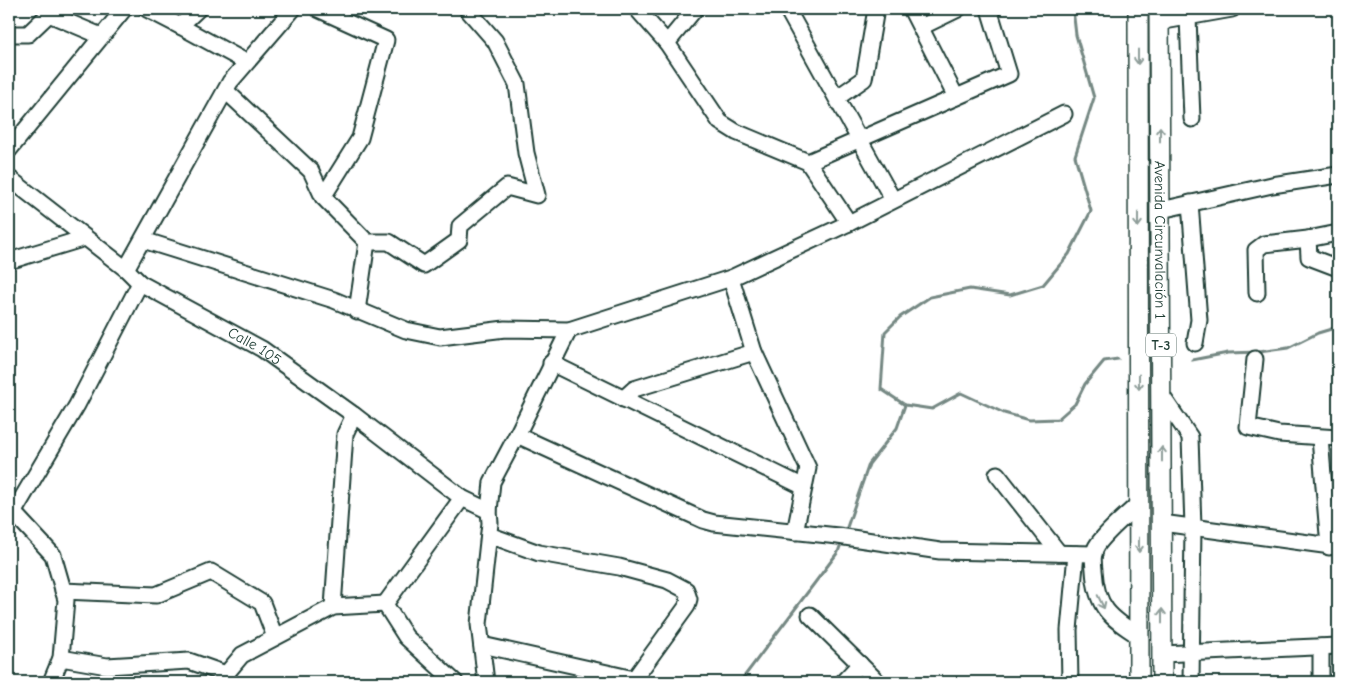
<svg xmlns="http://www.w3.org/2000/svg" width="1347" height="691" viewBox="0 0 1347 691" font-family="'Comic Neue',sans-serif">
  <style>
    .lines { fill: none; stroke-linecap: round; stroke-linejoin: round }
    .stream { stroke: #758883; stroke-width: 3 }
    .minor-casing { stroke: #1f3d34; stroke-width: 19 }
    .major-casing { stroke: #1f3d34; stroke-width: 22 }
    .minor { stroke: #fff; stroke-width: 15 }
    .major { stroke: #fff; stroke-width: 19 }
    .oneway { stroke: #8f9e9a }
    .labels { text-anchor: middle; stroke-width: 5; stroke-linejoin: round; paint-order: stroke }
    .shield { fill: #fff; stroke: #627771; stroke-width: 1 }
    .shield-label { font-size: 14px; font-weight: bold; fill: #1f3d34 }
    .street-label { font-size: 15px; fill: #1f3d34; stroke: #fff }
  </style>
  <rect width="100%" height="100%" fill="#fff"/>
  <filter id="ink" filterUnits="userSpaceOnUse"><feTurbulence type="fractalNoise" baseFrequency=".02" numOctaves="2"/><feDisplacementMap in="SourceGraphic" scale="10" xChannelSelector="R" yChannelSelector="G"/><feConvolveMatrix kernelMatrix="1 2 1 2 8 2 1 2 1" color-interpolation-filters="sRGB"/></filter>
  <g filter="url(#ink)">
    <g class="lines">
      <g class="stream">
        <polyline points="1192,360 1228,353 1259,352 1288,348 1318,333 1338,327"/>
        <polyline points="905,405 932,409 961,393 1004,413 1029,420 1058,419 1075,404 1085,384 1104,361 1118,359"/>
        <polyline points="845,533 869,464 897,428 905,405 881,389 885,332 900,317 930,297 970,289 1010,295 1043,285 1069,254 1091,211 1075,156 1094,98 1076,35 1073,9"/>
        <polyline points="740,682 838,552 842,541"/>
      </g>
      <g class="minor-casing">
        <g id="minor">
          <polyline points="147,9 180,26 198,9"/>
          <polyline points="318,9 386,40 360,138 323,197"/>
          <polyline points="637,9 667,43 720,122 736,132 808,162 849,223"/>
          <polyline points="787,9 893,200"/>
          <polyline points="911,9 956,97"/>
          <polyline points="1188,17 1192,119"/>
          <polyline points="1159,22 1232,9"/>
          <polyline points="180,26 246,62"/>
          <polyline points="921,27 958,9"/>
          <polyline points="9,34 28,34 49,14 101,36"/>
          <polyline points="667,43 695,9"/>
          <polyline points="226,91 311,171 323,197 367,242 389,242 424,265 459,240 460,226 507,187 537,195 526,153 517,84 495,41 467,9"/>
          <polyline points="838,97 864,79 876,9"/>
          <polyline points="9,150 124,9"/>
          <polyline points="808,162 1009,74 989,9"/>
          <path id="s1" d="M9,178L126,269L140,283L262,349L354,415L462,498L489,511L490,523L479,624L486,682"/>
          <polyline points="1190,203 1199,320 1195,343"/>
          <polyline points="1161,210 1272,185 1338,175"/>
          <polyline points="1308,239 1309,257 1338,268"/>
          <polyline points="143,240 334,300 406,330 440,337 505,329 569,330 731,278 849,223 1064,114"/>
          <polyline points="9,261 85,238"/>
          <polyline points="126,269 230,82 293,9"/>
          <polyline points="731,278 754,352 808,468 795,532"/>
          <polyline points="1257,293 1256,250 1264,244 1308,239 1338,233"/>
          <polyline points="357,311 367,242"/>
          <polyline points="1255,359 1248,427 1279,434 1338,438"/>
          <polyline points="551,363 804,487"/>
          <polyline points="1162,396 1190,437 1193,527 1191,682"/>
          <polyline points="623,399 634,389 754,352"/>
          <polyline points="517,435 703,520 714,523 838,536 940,551 1094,554"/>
          <polyline points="1320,438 1329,547"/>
          <polyline points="997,474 1059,553"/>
          <polyline points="489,511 492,482 517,435 569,330"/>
          <polyline points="14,513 53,555 66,600 61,658 51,682"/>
          <polyline points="9,520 77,405 140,283"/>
          <polyline points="1162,523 1338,547"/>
          <polyline points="489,535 539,553 619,567 667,580 686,590 689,599 687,606 632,682"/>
          <polyline points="63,591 156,595 211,572 262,603 275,637"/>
          <polyline points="333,607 345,434 354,415"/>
          <polyline points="810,615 878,682"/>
          <path d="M1139,636C1110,618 1096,607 1094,570C1093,561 1092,552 1098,544C1109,529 1126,516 1139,503"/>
          <polyline points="482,645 634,679"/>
          <polyline points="1321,647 1321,682"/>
          <polyline points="1162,654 1338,646"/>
          <polyline points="61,658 107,666 189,661 226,674 230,682"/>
          <polyline points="226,674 242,655 333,607 385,604"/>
          <polyline points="455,682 406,637 385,604 462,498"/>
          <polyline points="843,682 860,664"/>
          <polyline points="1070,682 1069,630 1076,554"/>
        </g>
      </g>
      <g class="major-casing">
        <g id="major">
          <polyline points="1138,9 1139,682"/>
          <path id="s2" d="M1159,9L1162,682"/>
        </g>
      </g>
      <use href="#minor" class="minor"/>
      <use href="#major" class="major"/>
    </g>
    <defs><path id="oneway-shaft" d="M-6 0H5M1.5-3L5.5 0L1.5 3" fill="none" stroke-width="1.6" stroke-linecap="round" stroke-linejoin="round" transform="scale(1.25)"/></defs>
    <g class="oneway">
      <use href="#oneway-shaft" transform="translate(1138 57) rotate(90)"/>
      <use href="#oneway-shaft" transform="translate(1160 134) rotate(-90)"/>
      <use href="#oneway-shaft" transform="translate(1138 220) rotate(90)"/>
      <use href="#oneway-shaft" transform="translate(1139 382) rotate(90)"/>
      <use href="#oneway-shaft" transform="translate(1162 454) rotate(-90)"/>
      <use href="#oneway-shaft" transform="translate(1139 545) rotate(90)"/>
      <use href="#oneway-shaft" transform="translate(1101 602) rotate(64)"/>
      <use href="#oneway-shaft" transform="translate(1162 616) rotate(-90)"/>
    </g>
  </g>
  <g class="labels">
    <rect class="shield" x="1146" y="333.5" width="30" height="23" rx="4"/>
    <g class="shield-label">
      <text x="1161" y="350">T-3</text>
    </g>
    <g class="street-label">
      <text dy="5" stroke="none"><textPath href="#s2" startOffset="231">Avenida Circunvalación 1</textPath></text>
      <text dy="5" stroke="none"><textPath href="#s1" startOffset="299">Calle 105</textPath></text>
    </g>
  </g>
  <rect width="1347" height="691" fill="none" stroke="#fff" stroke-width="30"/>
  <rect x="15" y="15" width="1317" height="661" fill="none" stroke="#1f3d34" stroke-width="2" filter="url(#ink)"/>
</svg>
